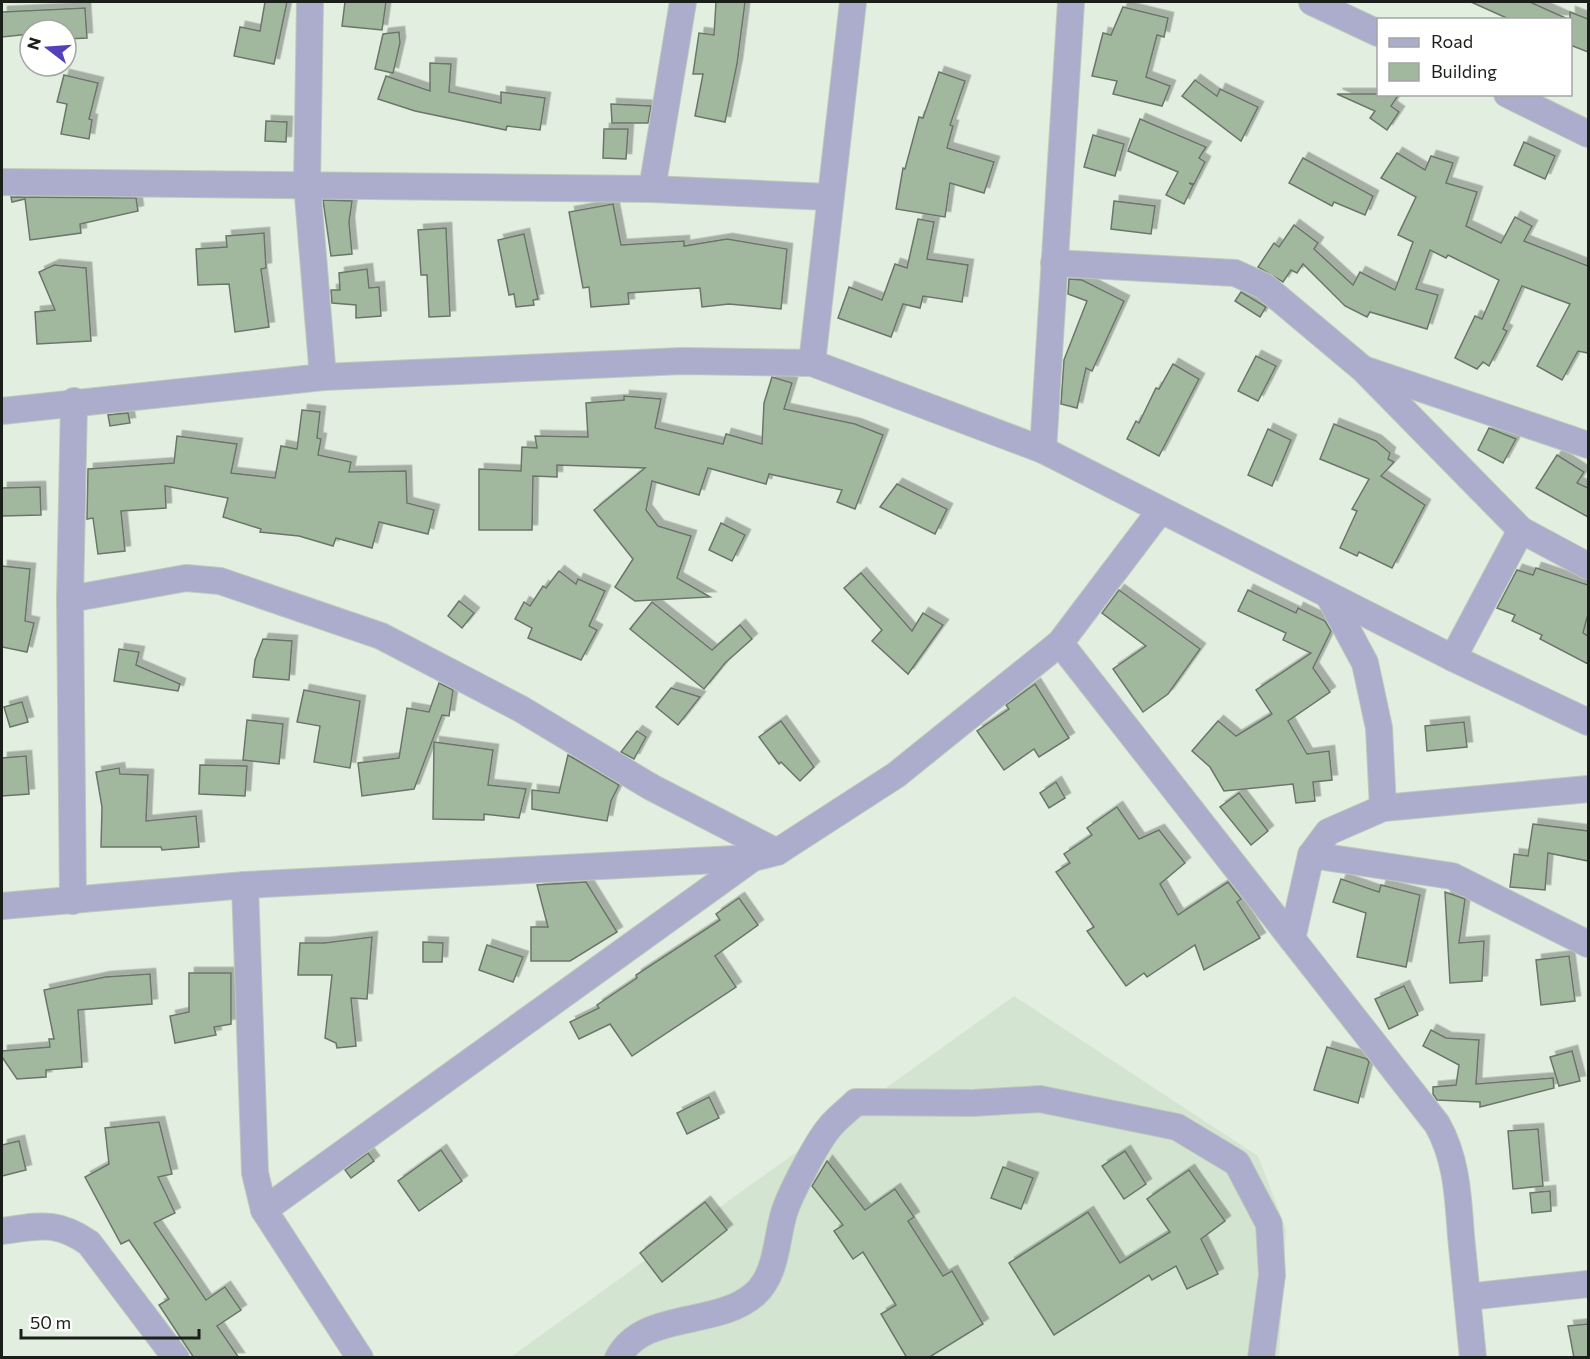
<svg xmlns="http://www.w3.org/2000/svg" width="1590" height="1359" viewBox="0 0 1590 1359" font-family="Commissioner,sans-serif">
  <style>
    .built { fill: #d3e5d1 }
    .building { fill: #a1b89f; stroke: #6b766a; stroke-width: 1.5; filter: url(#shadow) }
    .lines { fill: none; stroke-linecap: round; stroke-linejoin: round }
    .minor-casing { stroke: #becabc; stroke-width: 28 }
    .minor { stroke: #acaccd; stroke-width: 26 }
  </style>
  <defs>
    <filter id="shadow"><feDropShadow dx="5.5" dy="-5.5" stdDeviation="0" flood-color="#0004"/></filter>
  </defs>
  <rect width="100%" height="100%" fill="#e2efe0"/>
  <polygon class="built" points="1014,996 1258,1156 1286,1229 1279,1357 509,1358"/>
  <g class="building">
    <polygon points="265,2 287,2 274,64 234,56 240,27 260,31"/>
    <polygon points="345,2 386,2 382,30 342,26"/>
    <polygon points="716,2 745,2 737,64 725,122 695,116 703,74 693,74 699,33 714,35"/>
    <polygon points="1471,2 1530,2 1570,20 1511,20"/>
    <polygon points="1123,7 1168,18 1164,37 1157,35 1146,77 1170,86 1162,106 1113,94 1117,81 1092,76 1103,33 1111,35"/>
    <polygon points="85,8 87,38 66,39 66,30 30,30 30,34 2,37 2,12"/>
    <polygon points="1570,12 1588,19 1588,52 1570,45"/>
    <polygon points="399,32 400,43 393,73 375,69 383,34"/>
    <polygon points="430,63 451,64 449,92 501,103 501,92 545,98 540,130 507,126 506,130 415,111 378,99 386,76 430,91"/>
    <polygon points="939,72 965,81 950,125 953,126 947,148 994,162 984,193 950,183 945,217 896,209 903,168 905,169 919,117 923,118"/>
    <polygon points="64,75 98,83 89,119 92,120 89,139 61,134 67,104 57,102"/>
    <polygon points="1195,80 1217,96 1220,89 1258,107 1241,141 1182,96"/>
    <polygon points="1337,94 1399,94 1391,106 1399,112 1387,130 1370,118 1375,111"/>
    <polygon points="611,104 651,106 648,123 612,123"/>
    <polygon points="1140,119 1206,147 1199,158 1205,162 1194,184 1189,183 1193,185 1184,204 1166,195 1178,172 1128,151"/>
    <polygon points="266,121 287,122 286,142 265,141"/>
    <polygon points="604,129 628,129 626,159 603,158"/>
    <polygon points="1093,135 1124,144 1115,176 1084,167"/>
    <polygon points="1524,142 1555,156 1545,179 1514,165"/>
    <polygon points="1397,153 1425,170 1431,156 1453,163 1446,183 1477,192 1466,226 1501,243 1515,217 1532,226 1524,241 1588,266 1588,353 1578,351 1562,380 1537,366 1570,304 1522,286 1503,329 1507,331 1489,366 1483,362 1477,369 1455,358 1475,316 1482,319 1499,280 1448,255 1446,258 1430,250 1416,289 1438,295 1427,329 1370,312 1367,317 1345,306 1303,264 1297,273 1291,270 1283,282 1258,267 1274,243 1279,247 1294,225 1318,243 1314,249 1353,285 1360,272 1395,290 1413,242 1398,235 1416,197 1381,178"/>
    <polygon points="1303,158 1373,196 1365,215 1334,202 1332,206 1289,183"/>
    <polygon points="11,197 136,198 138,211 80,224 81,233 30,240 25,199 12,202"/>
    <polygon points="323,200 352,201 349,222 352,254 331,256"/>
    <polygon points="1114,201 1155,206 1151,234 1111,229"/>
    <polygon points="613,204 621,245 684,241 684,246 727,239 787,249 781,309 729,304 702,307 700,288 628,293 629,304 591,307 589,287 583,288 569,212"/>
    <polygon points="918,219 934,222 927,259 968,265 962,302 923,296 920,308 903,304 891,337 838,318 849,287 882,300 895,264 907,268"/>
    <polygon points="446,228 450,316 429,317 427,275 421,275 418,230"/>
    <polygon points="264,233 266,268 261,269 269,327 235,332 229,284 198,285 196,249 227,247 226,236"/>
    <polygon points="524,234 538,299 533,300 534,305 516,307 514,294 509,295 498,240"/>
    <polygon points="54,265 86,268 91,341 37,344 35,312 55,310 39,272"/>
    <polygon points="367,269 369,288 379,287 381,316 356,318 356,305 332,303 331,290 340,290 339,273"/>
    <polygon points="1069,279 1082,280 1124,301 1092,371 1086,368 1077,408 1061,404 1064,360 1087,301 1068,294"/>
    <polygon points="1241,292 1266,307 1260,317 1235,301"/>
    <polygon points="1256,356 1276,366 1258,401 1238,391"/>
    <polygon points="1173,364 1199,379 1159,456 1127,439 1136,421 1139,423 1156,388 1159,389"/>
    <polygon points="772,377 792,383 784,409 855,424 883,435 855,509 837,502 842,490 769,474 766,484 708,468 699,495 652,481 646,510 658,526 691,536 677,578 710,597 635,601 615,587 633,559 594,510 645,468 557,465 557,477 533,476 532,530 479,530 479,469 521,471 522,447 537,448 535,436 588,437 586,403 624,400 624,396 661,399 655,428 723,444 726,434 762,444 764,403"/>
    <polygon points="302,410 320,412 317,438 321,439 318,455 351,462 349,472 406,471 407,503 434,510 428,534 379,522 372,548 336,538 333,546 299,536 260,532 261,529 223,517 228,498 165,486 166,508 121,511 125,551 98,554 93,518 87,519 88,469 174,463 177,436 237,444 231,473 275,478 281,446 297,449"/>
    <polygon points="128,413 130,423 110,426 108,415"/>
    <polygon points="1334,424 1376,441 1390,453 1388,459 1394,462 1381,476 1425,505 1392,568 1359,552 1357,556 1340,548 1357,511 1352,509 1369,479 1320,459"/>
    <polygon points="1489,428 1516,439 1503,463 1478,450"/>
    <polygon points="1268,429 1291,440 1272,486 1248,475"/>
    <polygon points="1557,455 1584,472 1577,483 1588,488 1588,517 1536,488"/>
    <polygon points="897,484 947,509 935,534 880,507"/>
    <polygon points="40,487 41,515 2,516 2,488"/>
    <polygon points="721,523 745,535 732,561 709,550"/>
    <polygon points="2,566 30,569 25,621 34,623 27,652 2,647"/>
    <polygon points="1536,568 1588,585 1588,614 1583,633 1588,636 1588,664 1540,639 1542,635 1512,621 1515,615 1497,608 1517,570 1533,575"/>
    <polygon points="559,571 576,584 578,579 605,591 589,626 597,630 581,660 528,638 532,628 515,619 524,602 530,606 543,586 546,588"/>
    <polygon points="861,573 912,631 923,613 943,625 908,674 872,641 882,630 844,588"/>
    <polygon points="1119,590 1200,649 1168,694 1143,712 1113,669 1146,646 1102,613"/>
    <polygon points="1248,590 1296,613 1298,608 1325,621 1331,631 1313,668 1330,692 1288,721 1307,754 1329,751 1332,780 1313,782 1315,801 1296,803 1293,784 1224,791 1210,767 1192,751 1218,721 1236,736 1272,714 1256,690 1311,653 1283,640 1286,633 1238,611"/>
    <polygon points="459,601 474,613 462,628 448,616"/>
    <polygon points="652,602 712,650 740,625 752,639 725,663 704,689 630,629"/>
    <polygon points="263,639 292,641 289,680 253,677 255,660"/>
    <polygon points="119,649 139,652 136,665 180,684 178,691 114,681"/>
    <polygon points="439,683 453,690 449,716 442,715 414,789 362,796 358,763 399,758 407,708 429,712"/>
    <polygon points="1035,684 1069,738 1039,757 1034,749 1004,770 977,731 1009,709 1006,705"/>
    <polygon points="671,688 700,697 678,725 656,707"/>
    <polygon points="304,690 360,701 350,768 314,762 320,726 297,722"/>
    <polygon points="22,702 28,722 10,727 4,707"/>
    <polygon points="247,720 283,724 279,764 243,760"/>
    <polygon points="781,721 814,767 800,781 781,762 779,764 759,737"/>
    <polygon points="1464,722 1467,747 1427,751 1425,726"/>
    <polygon points="637,731 646,737 634,759 621,752"/>
    <polygon points="434,742 493,750 488,785 526,789 519,818 484,814 484,820 433,819"/>
    <polygon points="568,755 619,785 611,801 607,821 532,809 532,790 559,793"/>
    <polygon points="26,756 29,794 2,796 2,758"/>
    <polygon points="200,765 247,766 245,796 199,794"/>
    <polygon points="119,768 120,774 148,775 146,821 196,816 199,847 162,850 161,847 101,847 102,807 96,772"/>
    <polygon points="1056,782 1065,798 1049,808 1040,793"/>
    <polygon points="1239,793 1268,831 1251,845 1220,807"/>
    <polygon points="1117,807 1139,839 1159,830 1185,863 1160,884 1178,915 1228,882 1241,899 1237,902 1260,938 1204,970 1195,945 1147,977 1144,973 1126,986 1087,931 1094,927 1056,872 1070,863 1064,854 1092,835 1087,828"/>
    <polygon points="1533,824 1588,831 1588,861 1548,853 1545,890 1510,887 1514,854 1528,856"/>
    <polygon points="1341,879 1379,892 1381,885 1420,895 1406,967 1357,957 1366,913 1333,902"/>
    <polygon points="586,882 617,932 570,961 531,961 531,927 548,927 537,885"/>
    <polygon points="1445,892 1465,899 1459,943 1484,941 1482,981 1450,983"/>
    <polygon points="739,898 758,925 715,956 736,987 632,1056 610,1024 579,1039 570,1022 599,1008 597,1005 637,978 636,975 720,920 716,914"/>
    <polygon points="372,937 367,999 351,998 356,1046 337,1048 336,1043 325,1038 332,975 298,975 300,943 324,943"/>
    <polygon points="423,942 443,943 442,962 423,962"/>
    <polygon points="487,945 523,957 513,982 479,970"/>
    <polygon points="1569,956 1575,1001 1541,1005 1536,960"/>
    <polygon points="189,973 231,973 231,1024 214,1027 216,1035 175,1043 170,1016 189,1012"/>
    <polygon points="150,974 152,1004 78,1010 82,1067 46,1070 46,1077 17,1079 2,1057 2,1051 50,1047 49,1039 54,1039 44,990 105,977"/>
    <polygon points="1404,986 1418,1015 1389,1029 1375,999"/>
    <polygon points="1431,1030 1446,1038 1479,1040 1476,1084 1553,1078 1554,1088 1480,1107 1480,1102 1437,1100 1433,1094 1433,1087 1456,1085 1459,1065 1423,1046"/>
    <polygon points="1327,1047 1367,1059 1369,1062 1358,1103 1314,1090"/>
    <polygon points="1572,1051 1580,1081 1559,1086 1550,1057"/>
    <polygon points="709,1097 719,1118 687,1134 677,1113"/>
    <polygon points="159,1122 172,1174 158,1177 175,1213 154,1223 206,1300 225,1287 241,1310 217,1326 239,1358 194,1358 159,1305 169,1299 129,1240 121,1244 85,1177 109,1164 105,1128"/>
    <polygon points="1538,1129 1543,1186 1513,1189 1508,1131"/>
    <polygon points="19,1141 26,1170 2,1176 2,1145"/>
    <polygon points="441,1150 462,1181 419,1211 398,1181"/>
    <polygon points="1125,1151 1146,1184 1124,1199 1102,1166"/>
    <polygon points="368,1153 374,1161 351,1178 345,1170"/>
    <polygon points="827,1161 865,1210 895,1189 914,1217 908,1221 943,1276 952,1271 983,1324 928,1358 907,1358 881,1314 896,1305 863,1252 853,1259 834,1231 843,1225 812,1186"/>
    <polygon points="1003,1167 1033,1178 1021,1209 991,1198"/>
    <polygon points="1189,1170 1225,1221 1201,1239 1218,1274 1187,1289 1176,1266 1152,1280 1149,1275 1054,1335 1009,1263 1088,1212 1120,1263 1170,1232 1147,1199"/>
    <polygon points="1550,1191 1551,1211 1532,1213 1530,1193"/>
    <polygon points="705,1202 727,1230 662,1282 640,1253"/>
    <polygon points="1588,1324 1588,1358 1574,1358 1568,1326"/>
  </g>
  <g class="lines">
    <g class="minor-casing">
      <g id="minor">
        <polyline points="310,2 307,184 323,377"/>
        <polyline points="1312,2 1378,33"/>
        <polyline points="1507,94 1588,134"/>
        <polyline points="2,182 652,189 829,197"/>
        <polyline points="652,189 683,2"/>
        <polyline points="1054,263 1235,273 1264,286 1363,369 1521,530 1588,566"/>
        <polyline points="812,363 853,2"/>
        <polyline points="1366,370 1588,445"/>
        <polyline points="2,411 323,377 682,361 812,363 1043,450 1453,658 1588,722"/>
        <polyline points="1043,450 1071,2"/>
        <polyline points="1329,596 1365,663 1379,728 1383,808"/>
        <polyline points="70,599 186,578 220,581 381,636 521,709 651,787 777,852"/>
        <path d="M1060,643L1437,1124C1457,1159 1458,1197 1461,1236C1465,1277 1469,1317 1473,1358"/>
        <polyline points="1453,658 1521,530"/>
        <polyline points="1311,855 1452,876 1588,944"/>
        <polyline points="245,885 255,1173 264,1210 360,1358"/>
        <polyline points="73,901 70,599 74,401"/>
        <polyline points="2,906 245,885 753,858 777,852 896,775 1060,643 1160,511"/>
        <polyline points="1292,939 1311,855 1328,832 1383,808 1588,789"/>
        <polyline points="264,1210 753,858"/>
        <path d="M2,1231C39,1226 56,1220 89,1243L176,1358"/>
        <polyline points="1467,1297 1588,1284"/>
        <path d="M618,1358C643,1310 717,1328 755,1294C777,1274 776,1240 784,1213C790,1194 817,1142 829,1128C837,1118 847,1111 856,1102L973,1103L1040,1099L1177,1127L1237,1163L1269,1224L1272,1275L1261,1358"/>
      </g>
    </g>
    <use href="#minor" class="minor"/>
  </g>
  <rect width="1590" height="1359" fill="none" stroke="#1b1f1a" stroke-width="6"/>
  <rect x="1377" y="18" width="195" height="78" fill="#ffffff" stroke="#a4a5a3" stroke-width="1.5"/>
  <rect x="1389" y="38" width="30" height="9" fill="#acaccd" stroke="#a4a5a3" stroke-width="1.5"/>
  <text x="1431" y="48" font-size="18" fill="#1b1f1a">Road</text>
  <rect x="1389" y="63" width="30" height="18" fill="#a1b89f" stroke="#a4a5a3" stroke-width="1.5"/>
  <text x="1431" y="78" font-size="18" fill="#1b1f1a">Building</text>
  <g transform="translate(48 48) rotate(287)"><circle r="28" fill="#ffffff" stroke="#a4a5a3" stroke-width="1.5"/>
  <path d="M0-4.5L10 22L0 15L-10 22Z" fill="#5440b8"/>
  <text y="-9" font-size="16" font-weight="bold" text-anchor="middle" fill="#1b1f1a">N</text>
  </g>
  <path d="M21 1329v9h178v-9" fill="none" stroke="#1b1f1a" stroke-width="3"/>
  <text x="30" y="1329" font-size="18" fill="#1b1f1a" stroke="#ffffff" stroke-width="4.5" paint-order="stroke">50 m</text>
</svg>
